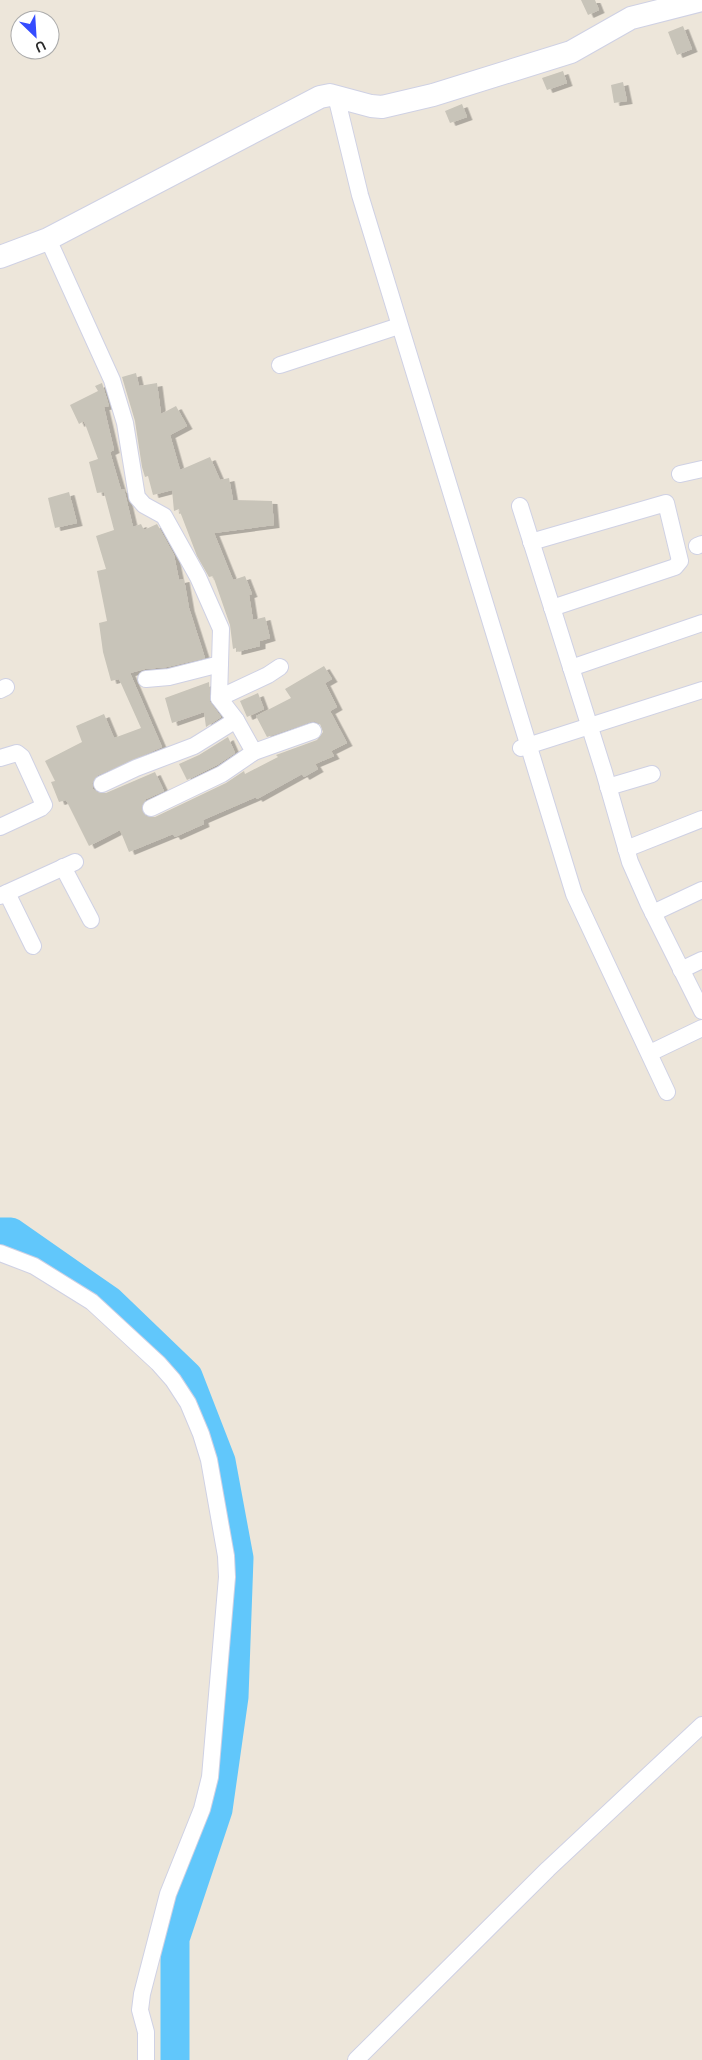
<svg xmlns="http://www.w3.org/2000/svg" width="702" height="2060" viewBox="0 0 702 2060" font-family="Cabin,sans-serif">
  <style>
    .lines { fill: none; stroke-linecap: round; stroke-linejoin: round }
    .river { stroke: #61c7fb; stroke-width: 29 }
    .building { fill: #c8c4b9; filter: url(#shadow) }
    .street-casing { stroke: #cfd1e4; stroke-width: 18 }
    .secondary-casing { stroke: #cfd1e4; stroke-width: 24 }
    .street { stroke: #fff; stroke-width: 16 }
    .secondary { stroke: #fff; stroke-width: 22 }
  </style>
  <defs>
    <filter id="shadow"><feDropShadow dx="5.5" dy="3" stdDeviation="0" flood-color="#0004"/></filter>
  </defs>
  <rect width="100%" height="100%" fill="#ede6da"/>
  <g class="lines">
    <polyline class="river" points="0,1232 11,1232 110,1301 188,1376 221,1461 239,1558 234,1697 218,1810 175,1939 175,2060"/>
  </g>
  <g class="building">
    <polygon points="581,0 595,0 599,10 588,15"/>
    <polygon points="683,26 692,49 677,55 668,32"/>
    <polygon points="563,71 567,83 547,90 542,78"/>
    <polygon points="623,82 627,101 614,103 611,85"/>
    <polygon points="462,104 467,117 450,123 445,111"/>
    <polygon points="136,373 139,386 157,383 161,414 176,406 187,426 170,435 180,470 210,457 220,480 229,478 233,500 272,501 274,525 214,533 233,580 245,576 252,594 249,595 253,620 265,617 270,638 260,641 260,646 236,652 236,648 233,649 230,625 213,576 209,577 197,556 179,509 174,511 172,490 153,495 148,476 145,477 142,467 135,421 122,377"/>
    <polygon points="102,383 109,406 104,407 114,450 110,452 121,490 124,489 133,527 141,524 144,530 157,524 174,555 179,580 184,579 189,608 205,658 167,667 145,669 130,673 162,747 98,775 92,783 93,789 97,792 106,793 155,772 164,791 146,799 141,808 146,816 155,817 226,783 244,771 245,774 278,757 276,755 317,740 323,732 320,724 315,721 310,722 267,737 256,716 291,698 285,689 324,666 332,679 325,683 337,707 330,711 347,743 331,751 334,756 315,764 318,769 304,777 302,774 257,799 256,797 203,820 204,824 175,837 173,834 129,852 120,830 89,846 66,800 59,802 51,782 55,781 45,761 82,742 76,726 104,714 114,738 141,728 119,679 111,681 103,652 99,623 107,621 97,571 106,569 96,536 114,530 104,492 97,493 89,462 98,459 84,421 79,424 70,405 98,391 95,386"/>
    <polygon points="69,492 77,523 55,528 48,498"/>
    <polygon points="209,682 210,702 221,717 206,727 204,712 172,723 165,698"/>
    <polygon points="258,693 264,709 247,717 240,701"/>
    <polygon points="228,737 235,753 217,765 187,780 179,764 199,755"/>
  </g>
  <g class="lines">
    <g class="street-casing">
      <g id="street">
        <polyline points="336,96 360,195 574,894 667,1092"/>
        <polyline points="48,239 112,380 125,423 137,497 144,505 164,516 198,577 221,629 219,698 236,720 254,752 222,774 151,808"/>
        <polyline points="280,365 399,326"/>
        <polyline points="680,474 702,469"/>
        <polyline points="520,506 604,772 630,862 649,905 702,1011"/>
        <polyline points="531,542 666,503 680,561 675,567 552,608"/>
        <polyline points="697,546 702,544"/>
        <polyline points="571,668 702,623"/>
        <polyline points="146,679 169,677 220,664"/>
        <polyline points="0,690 6,687"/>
        <polyline points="219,698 268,675 280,667"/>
        <polyline points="521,748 702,690"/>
        <polyline points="254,752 313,731"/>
        <polyline points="0,758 17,753 22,757 44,805 41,808 0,827"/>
        <polyline points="102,784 136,768 194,746 236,720"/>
        <polyline points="608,787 652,774"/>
        <polyline points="626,849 702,819"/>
        <polyline points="63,867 91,920"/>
        <polyline points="7,893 33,946"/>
        <polyline points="0,896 75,862"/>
        <polyline points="653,913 702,890"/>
        <polyline points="681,970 702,960"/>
        <polyline points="650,1053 702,1028"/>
        <polyline points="0,1253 34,1266 92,1302 158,1363 173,1380 188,1403 201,1434 209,1460 226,1556 227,1577 210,1777 202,1809 168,1894 142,1994 140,2010 146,2032 146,2060"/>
        <polyline points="356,2060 548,1869 702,1725"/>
      </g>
    </g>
    <g class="secondary-casing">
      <polyline id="secondary" points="0,257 48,239 320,97 330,95 371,106 382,107 433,95 571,52 631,18 702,0"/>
    </g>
    <use href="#street" class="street"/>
    <use href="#secondary" class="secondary"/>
  </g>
  <g transform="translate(35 35) rotate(155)"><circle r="24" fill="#ffffff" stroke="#aaaaaa"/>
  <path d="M0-4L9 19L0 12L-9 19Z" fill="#354cff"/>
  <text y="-8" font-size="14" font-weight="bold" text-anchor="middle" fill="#2a2a2a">U</text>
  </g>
</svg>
